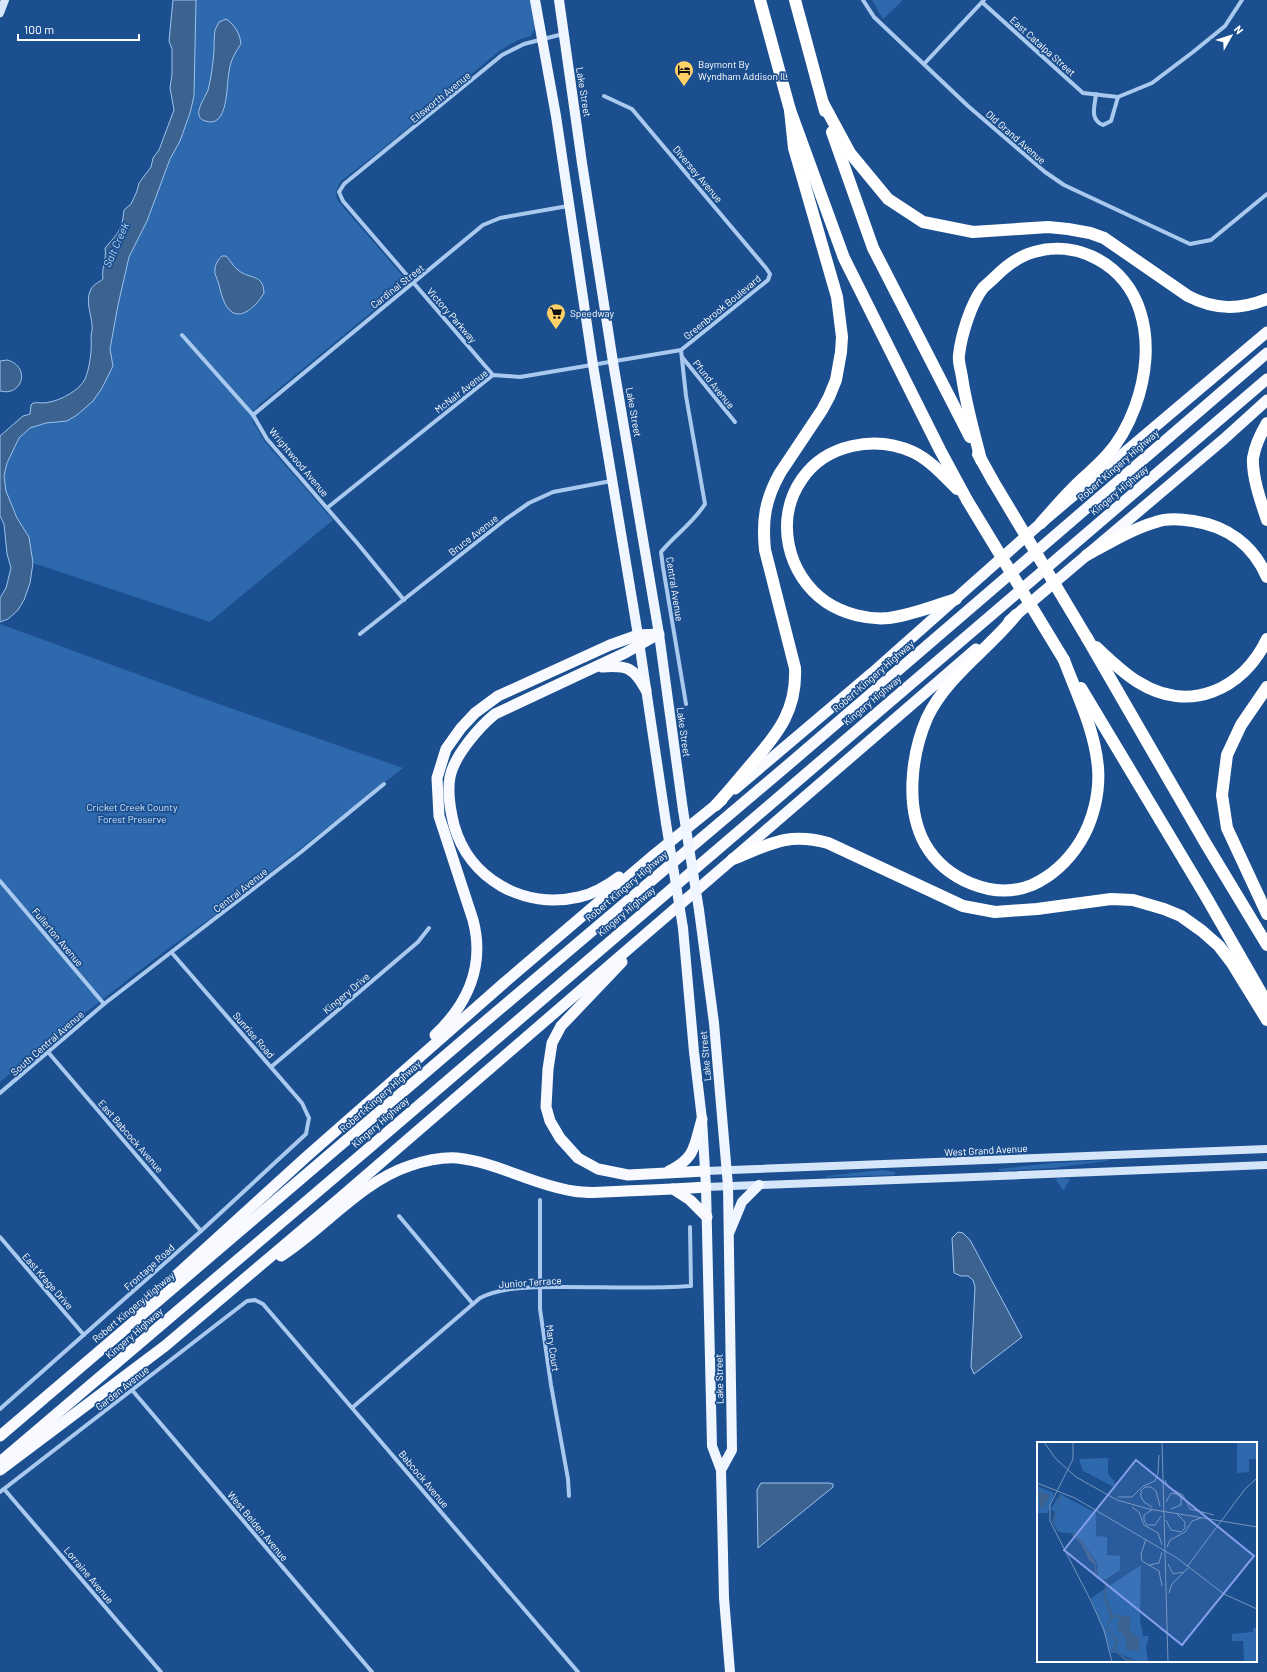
<svg xmlns="http://www.w3.org/2000/svg" width="1267" height="1672" viewBox="0 0 1267 1672" font-family="Barlow,sans-serif">
  <style>
    .green { fill: #2e69ad }
    .water { fill: #3c6290; stroke: #9cc4f0 }
    .lines { fill: none; stroke-linecap: round; stroke-linejoin: round }
    .minor { stroke: #a9c9ee; stroke-width: 4 }
    .secondary { stroke: #d6e6fa; stroke-width: 8 }
    .primary { stroke: #f0f6ff; stroke-width: 10 }
    .trunk { stroke: #f8faff; stroke-width: 11 }
    .motorway { stroke: #fff; stroke-width: 12 }
    .primary-bridge { stroke: #f0f6ff; stroke-width: 10 }
    .motorway-bridge { stroke: #fff; stroke-width: 12 }
    .labels { text-anchor: middle; stroke-width: 3.5; stroke-linejoin: round; paint-order: stroke }
    .street-label { font-size: 10px; fill: #fff; stroke: #1b4f8f }
    .poi-label { font-size: 10px; fill: #fff; stroke: #1b4f8f; text-anchor: start }
    .park-label { font-size: 10px; fill: #cfe3fa; stroke: #1b4f8f }
    .water-label { font-size: 11px; font-style: italic; fill: #b5d3f5; stroke: #1b4f8f }
    .inset-road { fill: none; stroke: #7695bc; stroke-width: 1 }
    .view { fill: #839eea; fill-opacity: 0.15; stroke: #839eea; stroke-width: 2 }
    .inset-edge { fill: none; stroke: #fff; stroke-width: 2 }
  </style>
  <rect width="100%" height="100%" fill="#1b4f8f"/>
  <g class="green">
    <path d="M196,0H533L536,26L531,36L518,40L499,51L380,151L341,181C337,188 334,193 338,201L408,282L259,405L253,412V422L265,442L333,520L210,622L33,563L32,551L6,491L4,476L7,463L19,438L30,428L46,423L67,421L102,387L113,366L110,349L118,305L129,257L147,221L170,159L180,141L190,113L194,96Z"/>
    <polygon points="872,0 903,0 883,19"/>
    <polygon points="0,624 216,703 403,768 218,913 166,950 85,1013 0,1082"/>
    <polygon points="1107,1160 1107,1161 1053,1168 999,1171 999,1169 1053,1163"/>
    <polygon points="882,1170 895,1172 895,1175 826,1177 826,1176"/>
    <polygon points="1058,1178 1070,1179 1064,1190 1063,1190 1056,1180"/>
  </g>
  <g class="water">
    <path d="M173,0H196L194,96L190,113L180,141L170,159L147,221L129,257L118,305L110,349L113,366L102,388L93,401L77,415L67,421L46,423L30,428L19,438L7,463L4,476L6,491L17,518L29,537L33,563L30,583L24,600L18,610L8,619L0,622V598L6,588L11,568L7,554L4,524L0,516V436L23,416L30,414L31,405L33,403C39,402 44,404 50,402C61,400 80,390 85,379C90,367 92,350 91,337C91,333 93,329 92,325C91,313 85,300 91,289C93,285 99,282 103,279C101,268 107,259 105,248C118,233 122,231 124,210L131,204L137,191L139,183L151,167L153,158L159,150L174,110L170,88L172,74V49L169,41Z"/>
    <path d="M226,19C235,25 240,34 241,44C235,52 230,62 229,72C226,86 229,129 205,121C191,116 204,100 208,90C211,79 213,63 214,51C214,44 214,37 215,30L219,22Z"/>
    <path d="M222,256H226C230,260 233,266 238,270C250,280 263,273 264,293C259,302 244,320 232,312C224,307 221,293 219,285C218,280 214,274 215,270C215,264 218,260 222,256Z"/>
    <path d="M7,360C31,366 23,397 0,391V361Z"/>
    <polygon points="958,1232 963,1233 970,1240 1022,1337 974,1374 971,1367 975,1287 973,1280 968,1276 961,1276 954,1273 952,1238"/>
    <polygon points="761,1483 829,1483 833,1484 833,1487 758,1548 757,1490"/>
  </g>
  <g class="lines">
    <g class="minor">
      <polyline points="863,0 874,17 968,106 1045,172 1064,185 1190,244 1211,240 1267,194"/>
      <polyline points="983,3 1083,93 1118,97 1152,83 1193,52 1225,26 1242,0"/>
      <polyline points="924,64 984,0"/>
      <path d="M1096,94C1095,106 1089,119 1103,125L1111,121L1118,97"/>
      <polyline points="182,335 253,415 267,439 358,544 404,600"/>
      <path d="M681,350L686,396L705,504C693,523 675,535 661,552L663,567L686,704"/>
      <polyline points="682,357 735,422"/>
      <polyline points="493,375 343,201 339,192 344,184 502,55 524,44 563,34"/>
      <polyline points="253,415 483,225 500,218 568,206"/>
      <polyline points="327,508 493,375 520,377 681,350 768,280 770,274 766,268 632,109 604,96"/>
      <polyline points="360,634 506,519 529,503 553,492 611,481"/>
      <polyline points="0,881 104,1004"/>
      <polyline points="48,1052 201,1231"/>
      <polyline points="271,1067 418,942 429,928"/>
      <polyline points="0,1093 104,1004 301,852 384,784"/>
      <polyline points="540,1200 540,1309 551,1385 568,1479 569,1496"/>
      <polyline points="399,1216 473,1304"/>
      <polyline points="0,1237 84,1335"/>
      <polyline points="132,1390 372,1672"/>
      <path d="M353,1407L480,1298C503,1286 539,1287 565,1287C606,1287 649,1289 691,1286L690,1227"/>
      <polyline points="0,1409 201,1231 306,1134 309,1118 302,1103 172,953"/>
      <polyline points="4,1489 161,1672"/>
      <polyline points="0,1492 247,1301 255,1300 263,1304 578,1672"/>
    </g>
    <g class="secondary">
      <polyline points="0,13 5,0"/>
      <polyline points="705,1171 1267,1149"/>
      <polyline points="706,1187 949,1178 1267,1165"/>
    </g>
    <g class="primary">
      <polyline points="535,0 556,116 593,365 638,635 666,823"/>
      <polyline points="559,0 582,163 613,362 659,634 683,810"/>
      <polyline points="699,910 714,1023 728,1186 732,1450 721,1470"/>
      <polyline points="683,928 694,1052 702,1119 706,1187 712,1446 721,1470 724,1598 730,1672"/>
      <polyline points="730,1231 742,1202 759,1185"/>
    </g>
    <g class="trunk">
      <polyline points="1009,621 1224,439 1267,400"/>
      <path d="M602,667C628,665 634,668 646,690"/>
      <polyline points="735,789 872,673 1041,523 1267,332"/>
      <path d="M619,877C607,886 593,894 579,897C524,910 469,879 454,825C450,809 447,793 450,777C454,756 479,727 495,714L625,653L655,636"/>
      <polyline points="622,962 561,1026 552,1043 548,1069 546,1107 550,1121 560,1138 578,1158 598,1169 628,1175 705,1171"/>
      <path d="M435,1035C468,1004 485,965 473,920L439,816L437,778L446,749L461,728L475,713L498,696L610,645L638,635L659,634"/>
      <path d="M669,1171C696,1158 694,1146 702,1119"/>
      <polyline points="673,1189 690,1200 707,1217"/>
      <path d="M281,1256C323,1229 361,1182 409,1166C424,1161 441,1157 457,1158C497,1162 533,1185 573,1191C590,1194 607,1192 625,1191C652,1190 679,1189 706,1187"/>
      <polyline points="137,1311 305,1158 504,983 655,854 722,800"/>
      <polyline points="0,1436 474,1031 795,759 1267,353"/>
      <path d="M0,1462C124,1358 245,1252 369,1148L1267,379"/>
      <polyline points="0,1470 165,1346 340,1198 976,649"/>
    </g>
    <g class="motorway">
      <polyline points="760,0 790,110 844,258 940,450 967,500"/>
      <polyline points="795,0 825,111"/>
      <path d="M823,103L850,153L888,199L923,222L973,232L1048,227L1068,229L1090,233L1104,238L1188,296C1215,310 1239,310 1267,299"/>
      <polyline points="832,132 873,248 970,437"/>
      <path d="M1267,423C1261,433 1255,446 1253,458C1252,477 1261,502 1267,520"/>
      <polyline points="978,454 993,481"/>
      <path d="M981,460C974,432 966,405 962,377C961,370 958,362 959,355C961,336 971,303 983,288C987,284 991,281 995,277C1006,266 1019,256 1034,252C1079,239 1126,266 1140,311C1150,342 1146,377 1135,407C1129,423 1119,442 1107,455C1096,468 1082,478 1071,490C1060,501 1051,512 1041,523"/>
      <path d="M1087,555C1109,543 1132,529 1156,522C1167,518 1181,519 1193,521C1227,526 1253,545 1267,577"/>
      <path d="M956,599C934,606 912,615 889,618C868,620 844,614 826,602C787,575 774,519 802,479C826,444 875,435 913,452C930,460 944,476 957,489"/>
      <path d="M1016,615C988,650 947,676 927,718C911,755 905,808 925,844C945,879 993,901 1032,885C1052,876 1068,861 1080,842C1093,821 1100,793 1098,768C1095,730 1077,695 1064,660"/>
      <polyline points="1087,638 1206,844 1267,945"/>
      <path d="M1096,647C1109,659 1123,673 1138,682C1189,714 1243,690 1267,639"/>
      <polyline points="1267,687 1241,725 1227,755 1222,795 1227,828 1267,914"/>
      <polyline points="1081,688 1205,895 1267,1003"/>
      <path d="M716,805C729,791 741,776 754,761C779,732 797,709 795,668L765,550C762,520 765,500 780,473L822,410L829,397L836,380L841,352L842,337L837,297L794,148L790,110"/>
      <path d="M733,859C770,844 788,832 828,843L963,906L995,912L1037,909L1111,899L1133,900L1164,909L1181,916L1202,931L1219,946L1232,963L1267,1020"/>
    </g>
    <g class="primary-bridge">
      <polyline points="683,810 699,910"/>
      <polyline points="666,823 683,928"/>
    </g>
    <g class="motorway-bridge">
      <polyline points="993,481 1087,638"/>
      <polyline points="967,500 1064,660"/>
    </g>
  </g>
  <defs>
    <g id="hotel-pin" transform="scale(1)"><path d="M0 17L-7.5 6A9.5 9.5 0 1 1 7.5 6Z" fill="#ffd166" stroke="#1b4f8f"/><path d="M-6-4.5h1.5V1H6V5H4.5V3h-9V5H-6ZM-4 0a1.8 1.8 0 1 1 3.6 0ZM.5 0V-2.5h3Q6-2.5 6 0Z" fill="#111"/></g>
    <g id="supermarket-pin" transform="scale(1)"><path d="M0 17L-7.5 6A9.5 9.5 0 1 1 7.5 6Z" fill="#ffd166" stroke="#1b4f8f"/><path d="M-6-5.5h2.5l.6 2H6L4.5 2H-2.5L-4.4-4H-6ZM-1.5 3.2a1.3 1.3 0 1 0 .1 0ZM3 3.2a1.3 1.3 0 1 0 .1 0Z" fill="#111"/></g>
  </defs>
  <g fill-rule="evenodd">
    <use href="#hotel-pin" x="684" y="70"/>
    <use href="#supermarket-pin" x="556" y="313"/>
  </g>
  <g class="labels">
    <g class="street-label">
      <text transform="translate(1043 46) rotate(42)" y="4">East Catalpa Street</text>
      <text transform="translate(584 92) rotate(81)" y="4">Lake Street</text>
      <text transform="translate(440 97) rotate(-39)" y="4">Ellsworth Avenue</text>
      <text transform="translate(1016 137) rotate(41)" y="4">Old Grand Avenue</text>
      <text transform="translate(698 174) rotate(50)" y="4">Diversey Avenue</text>
      <text transform="translate(397 286) rotate(-38)" y="4">Cardinal Street</text>
      <text transform="translate(722 307) rotate(-39)" y="4">Greenbrook Boulevard</text>
      <text transform="translate(452 315) rotate(49)" y="4">Victory Parkway</text>
      <text transform="translate(714 384) rotate(51)" y="4">Pfund Avenue</text>
      <text transform="translate(461 391) rotate(-38)" y="4">McNair Avenue</text>
      <text transform="translate(634 412) rotate(80)" y="4">Lake Street</text>
      <text transform="translate(299 462) rotate(50)" y="4">Wrightwood Avenue</text>
      <text transform="translate(1118 465) rotate(-41)" y="4">Robert Kingery Highway</text>
      <text transform="translate(1119 490) rotate(-40)" y="4">Kingery Highway</text>
      <text transform="translate(473 535) rotate(-38)" y="4">Bruce Avenue</text>
      <text transform="translate(675 589) rotate(81)" y="4">Central Avenue</text>
      <text transform="translate(873 676) rotate(-41)" y="4">Robert Kingery Highway</text>
      <text transform="translate(872 700) rotate(-40)" y="4">Kingery Highway</text>
      <text transform="translate(684 732) rotate(82)" y="4">Lake Street</text>
      <text transform="translate(626 886) rotate(-40)" y="4">Robert Kingery Highway</text>
      <text transform="translate(240 890) rotate(-38)" y="4">Central Avenue</text>
      <text transform="translate(626 911) rotate(-40)" y="4">Kingery Highway</text>
      <text transform="translate(58 937) rotate(50)" y="4">Fullerton Avenue</text>
      <text transform="translate(346 993) rotate(-40)" y="4">Kingery Drive</text>
      <text transform="translate(254 1035) rotate(49)" y="4">Sunrise Road</text>
      <text transform="translate(47 1043) rotate(-41)" y="4">South Central Avenue</text>
      <text transform="translate(705 1056) rotate(-95)" y="4">Lake Street</text>
      <text transform="translate(380 1096) rotate(-41)" y="4">Robert Kingery Highway</text>
      <text transform="translate(380 1122) rotate(-41)" y="4">Kingery Highway</text>
      <text transform="translate(131 1136) rotate(49)" y="4">East Babcock Avenue</text>
      <text transform="translate(986 1150) rotate(-3)" y="4">West Grand Avenue</text>
      <text transform="translate(149 1267) rotate(-42)" y="4">Frontage Road</text>
      <text transform="translate(48 1281) rotate(49)" y="4">East Krage Drive</text>
      <text transform="translate(530 1282) rotate(-4)" y="4">Junior Terrace</text>
      <text transform="translate(133 1307) rotate(-40)" y="4">Robert Kingery Highway</text>
      <text transform="translate(134 1333) rotate(-41)" y="4">Kingery Highway</text>
      <text transform="translate(553 1348) rotate(82)" y="4">Mary Court</text>
      <text transform="translate(719 1379) rotate(-91)" y="4">Lake Street</text>
      <text transform="translate(122 1388) rotate(-38)" y="4">Garden Avenue</text>
      <text transform="translate(424 1479) rotate(50)" y="4">Babcock Avenue</text>
      <text transform="translate(258 1526) rotate(50)" y="4">West Belden Avenue</text>
      <text transform="translate(89 1575) rotate(50)" y="4">Lorraine Avenue</text>
    </g>
    <g class="poi-label">
      <text x="698" y="68">Baymont By<tspan x="698" dy="12">Wyndham Addison IL</tspan></text>
      <text x="570" y="317">Speedway</text>
    </g>
    <g class="park-label">
      <text x="132" y="811">Cricket Creek County<tspan x="132" dy="12">Forest Preserve</tspan></text>
    </g>
    <g class="water-label">
      <text transform="translate(116 245) rotate(-66)" y="4">Salt Creek</text>
    </g>
  </g>
  <g transform="translate(1037 1442)">
    <rect width="220" height="220" fill="#1b4f8f"/>
    <path d="M200,0H220V17H212V30L200,31ZM71,16V32L77,39L79,46L46,29L42,17ZM0,44L17,51L11,71H0ZM23,52L59,71V94L70,95V113L83,114V128L68,138L61,135L60,121L45,99L34,91L23,90L17,83L18,70L14,67ZM104,123L103,178L106,194H112L109,205L111,220H102L81,211H74L54,156ZM216,186H220V220H207L206,199H195V192L216,190Z" fill="#2e69ad"/>
    <path d="M0,48L13,53L6,67L4,66ZM22,54H25L19,67L17,83L23,90L37,92L46,101L59,121L60,134L71,141L68,152L76,173L94,175L92,189L103,197L101,209L90,208L89,197L81,187L82,175L76,176L71,184L74,192L81,197L79,209L89,216L102,220L89,219L75,207L79,200L70,187L73,175L66,152L69,141L57,134L58,123L52,118L44,102L34,92L21,90L15,80Z" fill="#3c6290"/>
    <path class="inset-road" d="M7,0L19,17L39,35L80,58L112,67L220,85M36,0V17L13,63V79L54,159L67,188L75,220M125,0L131,220M128,38L131,45L146,53L153,67L177,73M0,41L38,56L140,116L187,152L220,167M81,55H95L106,44L118,39L121,31L122,13M129,60L134,51L144,53V63L134,67M95,65L102,70L107,83L121,91L125,103M115,65L107,60L104,55V49L108,45H114L119,49L123,64M115,68L107,73V78L110,83H118L124,74M129,78L134,88L144,90L148,86V80L140,72M109,97L104,112L105,119L122,129L125,144M130,105L133,98L148,90L155,79L164,76M131,122L136,132L146,130M112,123L122,121L125,110M150,125L208,47L220,36M132,151L135,142L151,126"/>
    <path class="view" d="M99,18L217,114L145,203L27,108Z"/>
    <rect width="220" height="220" class="inset-edge"/>
  </g>
  <g transform="translate(1231 36) rotate(51)" stroke="#1b4f8f" stroke-width="3" paint-order="stroke">
  <path d="M0-3L7 15L0 10L-7 15Z" fill="#ffffff"/>
  <text y="-6" font-size="11" font-weight="bold" text-anchor="middle" fill="#ffffff">N</text>
  </g>
  <path d="M18 34v6h121v-6" fill="none" stroke="#ffffff" stroke-width="2"/>
  <text x="24" y="34" font-size="12" fill="#ffffff" stroke="#1b4f8f" stroke-width="3" paint-order="stroke">100 m</text>
</svg>
